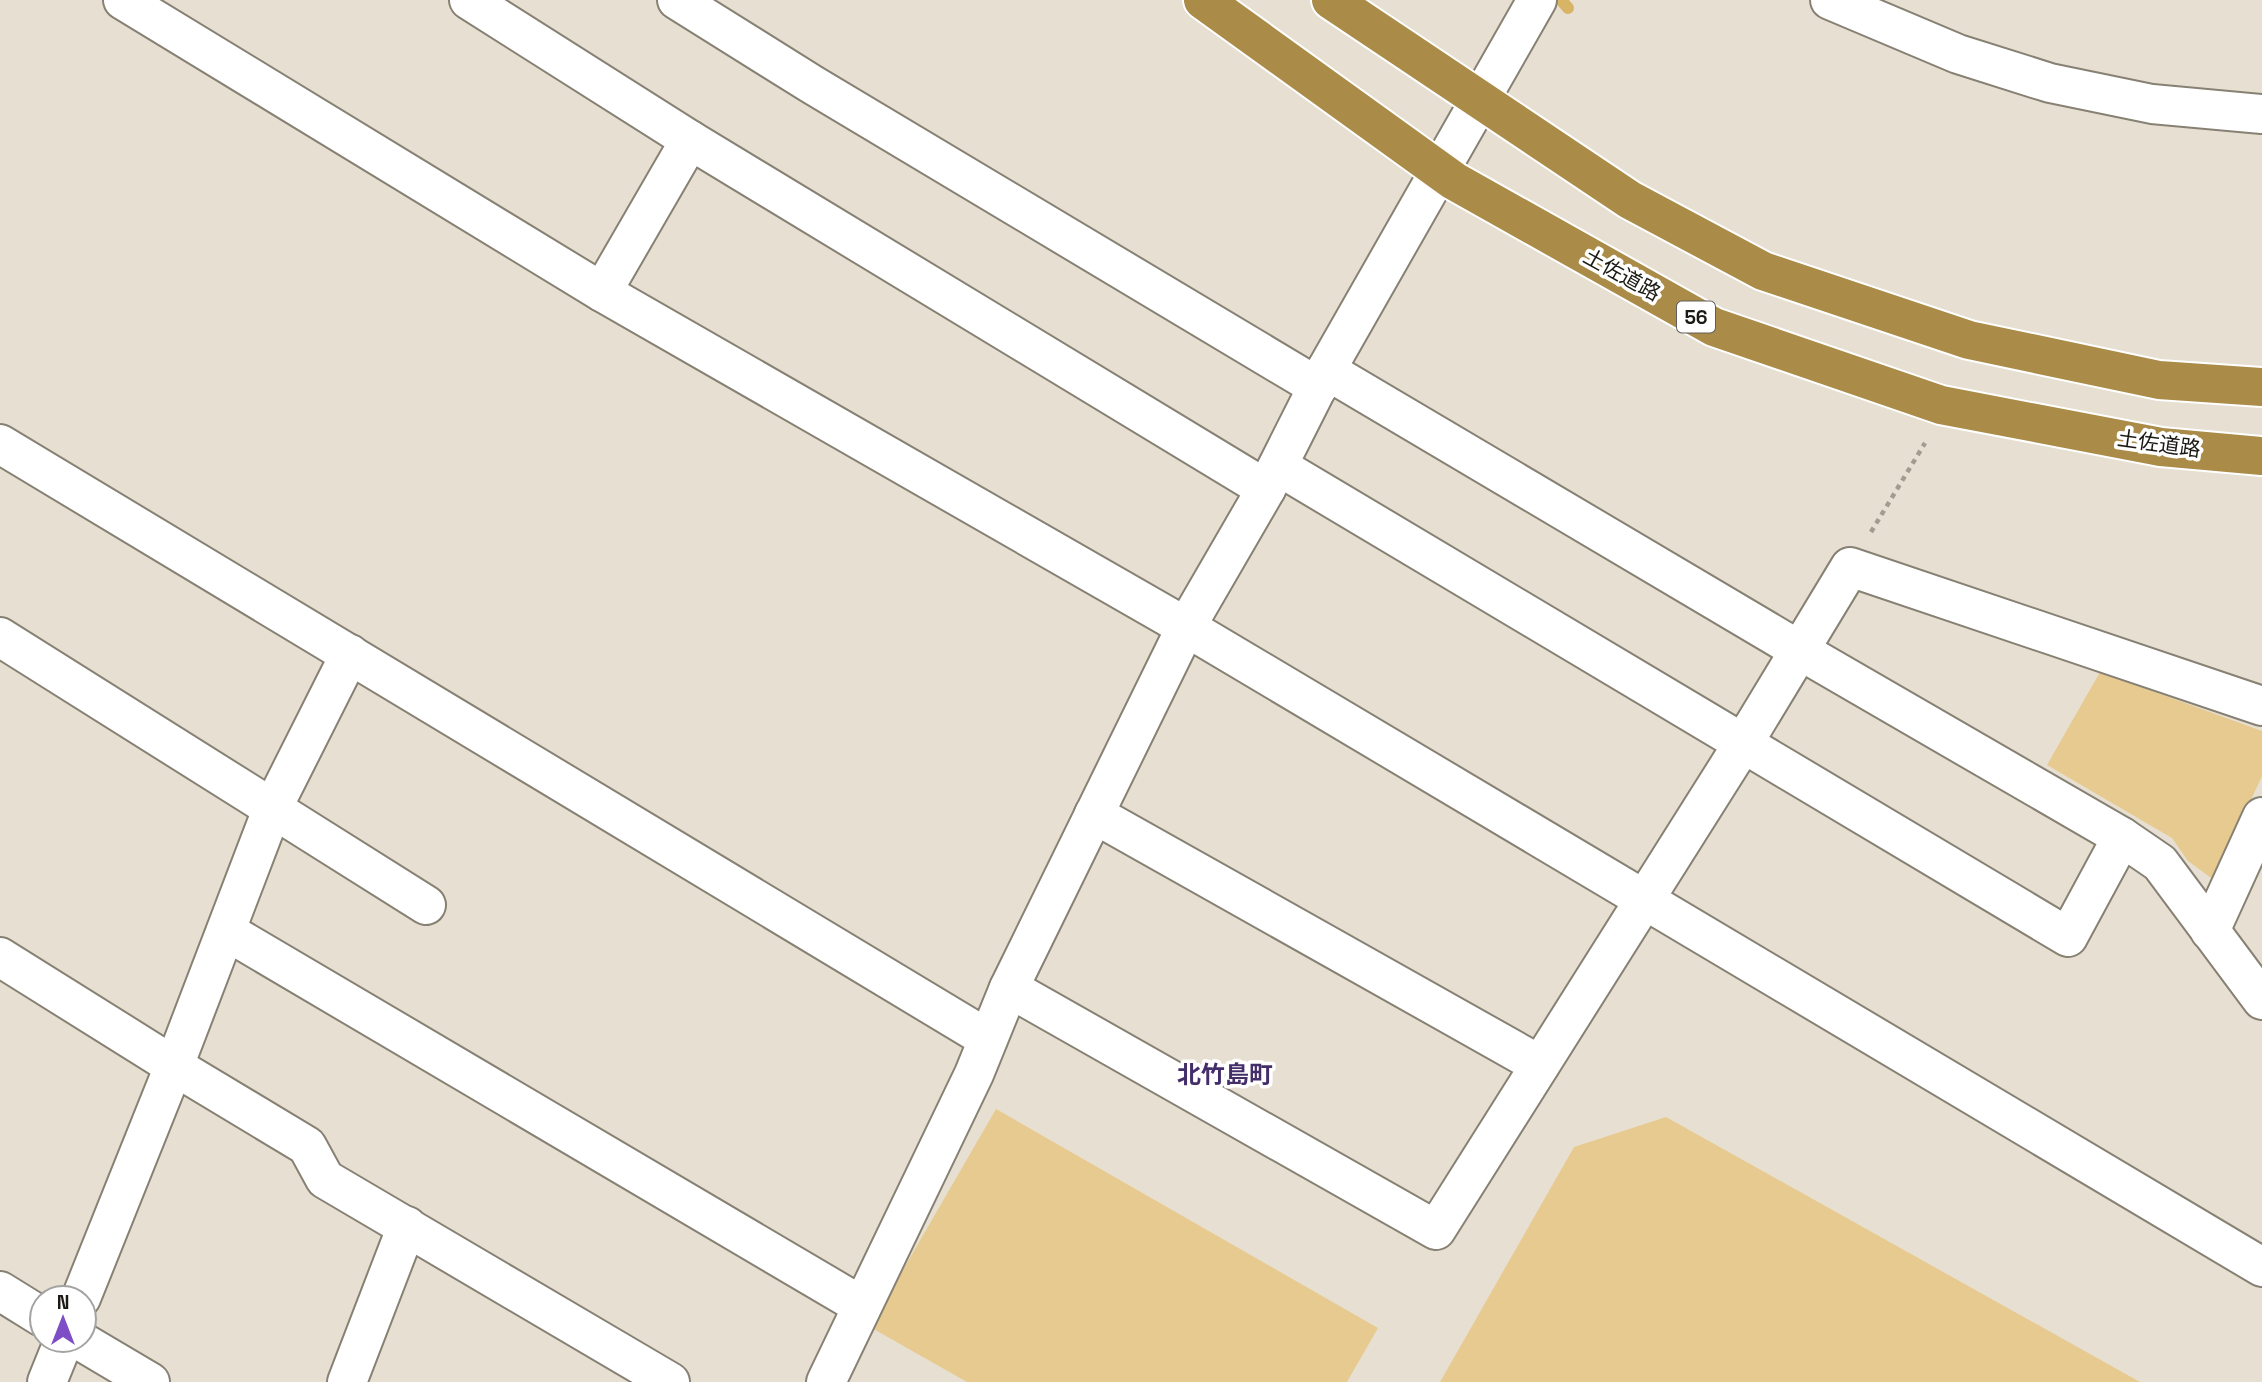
<svg xmlns="http://www.w3.org/2000/svg" width="2262" height="1382" viewBox="0 0 2262 1382" font-family="'Space Grotesk','Noto Sans JP',sans-serif">
  <style>
    .green { fill: #e7ca8f }
    .lines { fill: none; stroke-linecap: round; stroke-linejoin: round }
    .stream { stroke: #d8b467; stroke-width: 12 }
    .minor-casing { stroke: #878174; stroke-width: 42 }
    .highway-casing { stroke: #fff; stroke-width: 42 }
    .path { stroke: #a19c91; stroke-width: 4.5; stroke-dasharray: 5 5; stroke-linecap: butt }
    .minor { stroke: #fff; stroke-width: 38 }
    .highway { stroke: #aa8b48; stroke-width: 38 }
    .labels { text-anchor: middle; stroke-width: 7; stroke-linejoin: round; paint-order: stroke }
    .shield { fill: #fff; stroke: #605f5b; stroke-width: 2 }
    .shield-label { font-size: 19px; font-weight: bold; fill: #1c1a15 }
    .street-label { font-size: 21px; fill: #1c1a15; stroke: #fff }
    .quarter-label { font-size: 24px; font-weight: bold; fill: #442e6a; stroke: #fff }
  </style>
  <rect width="100%" height="100%" fill="#e7e0d2"/>
  <g class="green">
    <polygon points="2100,672 2262,731 2262,776 2214,880 2188,861 2172,838 2047,765"/>
    <polygon points="996,1109 1378,1328 1347,1382 967,1382 870,1327"/>
    <polygon points="1666,1117 2140,1382 1440,1382 1574,1147"/>
  </g>
  <g class="lines">
    <polyline class="stream" points="1561,0 1568,8"/>
    <g class="minor-casing">
      <g id="minor">
        <polyline points="123,0 602,292 1186,627 2262,1267"/>
        <polyline points="469,0 690,140 1266,489"/>
        <polyline points="677,0 813,85 1318,387"/>
        <polyline points="1830,0 1958,54 2050,83 2152,104 2262,114"/>
        <polyline points="602,292 690,140"/>
        <polyline points="1326,370 1799,650 2122,837 2160,863 2262,1000"/>
        <polyline points="0,444 988,1039"/>
        <polyline points="1278,466 2068,937 2122,837"/>
        <polyline points="0,637 426,905"/>
        <polyline points="1094,814 1540,1065"/>
        <polyline points="226,931 862,1306"/>
        <polyline points="2210,931 2262,817"/>
        <polyline points="0,957 174,1066 307,1146 325,1179 670,1382"/>
        <polyline points="1009,988 1436,1230 1744,742 1850,567 2262,706"/>
        <polyline points="0,1291 42,1317"/>
        <polyline points="81,1298 174,1066 273,807 350,654"/>
        <polyline points="79,1340 150,1382"/>
        <polyline points="47,1382 64,1340"/>
        <polyline points="347,1382 407,1226"/>
        <polyline points="826,1382 974,1074 1009,988 1186,627 1266,489 1326,370 1537,0"/>
      </g>
    </g>
    <g class="highway-casing">
      <g id="highway">
        <polyline points="1203,0 1454,181 1714,327 1941,405 2161,447 2262,456"/>
        <polyline points="1331,0 1630,200 1763,271 1969,340 2159,380 2262,387"/>
      </g>
    </g>
    <polyline class="path" points="1871,532 1925,443"/>
    <use href="#minor" class="minor"/>
    <use href="#highway" class="highway"/>
  </g>
  <g class="labels">
    <rect class="shield" x="1677" y="301.5" width="38" height="31" rx="5"/>
    <g class="shield-label">
      <text x="1696" y="324">56</text>
    </g>
    <g class="street-label">
      <text transform="translate(1622 275) rotate(29)" y="7">土佐道路</text>
      <text transform="translate(2159 444) rotate(8)" y="7">土佐道路</text>
    </g>
    <g class="quarter-label">
      <text x="1225" y="1083">北竹島町</text>
    </g>
  </g>
  <g transform="translate(63 1319)"><circle r="33" fill="#ffffff" stroke="#a4a3a1" stroke-width="2"/>
  <path d="M0-5L12 26L0 18L-12 26Z" fill="#7d4ec6"/>
  <text y="-10" font-size="19" font-weight="bold" text-anchor="middle" fill="#1c1a15">N</text>
  </g>
</svg>
